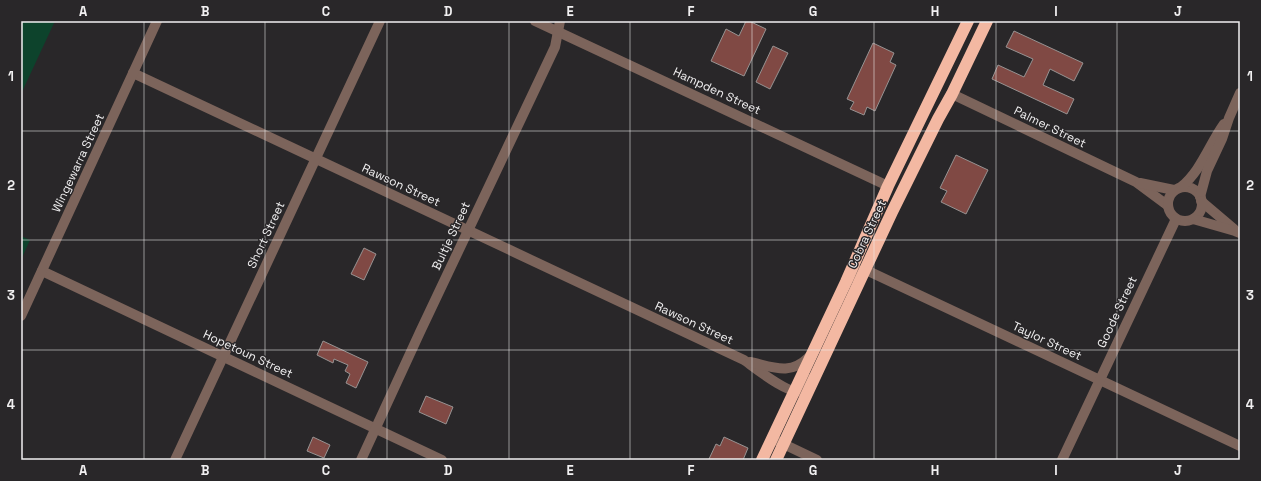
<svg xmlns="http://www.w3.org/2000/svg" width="1261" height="481" viewBox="0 0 1261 481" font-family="'Space Grotesk',sans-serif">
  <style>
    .green { fill: #0d432c }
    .building { fill: #804944; stroke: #979392 }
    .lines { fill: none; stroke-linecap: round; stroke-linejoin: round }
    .minor { stroke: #7c645b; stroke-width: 10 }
    .highway { stroke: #f3b8a2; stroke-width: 12 }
    .grid { fill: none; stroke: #f1f0f1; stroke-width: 1; stroke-opacity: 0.55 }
    .labels { text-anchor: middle; stroke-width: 3; stroke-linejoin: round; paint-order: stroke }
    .street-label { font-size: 12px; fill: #f1f0f1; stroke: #292729 }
    .neatline { fill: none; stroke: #f1f0f1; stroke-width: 1.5 }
    .grid-label { font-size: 13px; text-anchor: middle; font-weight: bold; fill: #f1f0f1 }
  </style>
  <rect width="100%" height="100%" fill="#292729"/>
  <g class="green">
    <polygon points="21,21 55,21 21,94"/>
    <polygon points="21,236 30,240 21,260"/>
  </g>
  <g class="building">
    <polygon points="746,21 749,21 766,29 744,76 711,61 726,29 739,36"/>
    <polygon points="1014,31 1083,63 1074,81 1050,69 1043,85 1074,99 1067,114 992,79 998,65 1024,77 1033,59 1006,47"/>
    <polygon points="873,43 894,53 890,62 896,65 875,111 867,107 864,115 850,109 854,102 847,99"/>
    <polygon points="773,46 788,53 770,89 756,82"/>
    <polygon points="956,155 988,170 966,214 941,202 947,191 940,188"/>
    <polygon points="364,248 376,254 364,280 351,274"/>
    <polygon points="323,341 368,362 356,388 346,383 350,374 345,371 348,365 334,359 333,363 317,355"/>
    <polygon points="426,396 453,407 446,424 419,412"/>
    <polygon points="313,437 330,445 324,458 307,451"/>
    <polygon points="724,437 748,448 743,460 712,460 709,459 716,444 720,446"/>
  </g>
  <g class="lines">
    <g class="minor">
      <polyline points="535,21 888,186"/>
      <path d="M133,73L744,360C754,367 790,396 801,391C805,389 808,383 810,379"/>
      <polyline points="952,94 1136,182 1167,205"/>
      <polyline points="1140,183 1174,190"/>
      <circle cx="1185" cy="204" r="17"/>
      <path d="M1181,187C1201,171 1209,145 1224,124"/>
      <polyline points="1200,197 1207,171 1222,139 1229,118 1240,93"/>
      <polyline points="1201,201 1234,229"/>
      <polyline points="1193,219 1235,231 1240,233"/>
      <polyline points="42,271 442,460"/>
      <polyline points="847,280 856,272 866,270 1240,446"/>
      <polyline points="21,316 157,21"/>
      <path d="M750,362C773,367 790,376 809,357"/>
      <polyline points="773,439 817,460"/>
      <polyline points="175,460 380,21"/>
      <polyline points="361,460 420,332 555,47 560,21"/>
      <polyline points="1062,460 1176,219"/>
    </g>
    <g class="highway">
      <polyline points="762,460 846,282 888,186 968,21"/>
      <polyline points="776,460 892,212 938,119 952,94 987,21"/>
    </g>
  </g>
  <path class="grid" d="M144,21V460M265,21V460M387,21V460M509,21V460M630,21V460M752,21V460M874,21V460M996,21V460M1117,21V460M21,131H1240M21,240H1240M21,350H1240"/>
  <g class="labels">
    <g class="street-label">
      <text transform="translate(717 91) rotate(25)" y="4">Hampden Street</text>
      <text transform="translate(1050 127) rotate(26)" y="4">Palmer Street</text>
      <text transform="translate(78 163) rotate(-65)" y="4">Wingewarra Street</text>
      <text transform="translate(401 185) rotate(25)" y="4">Rawson Street</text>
      <text transform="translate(867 234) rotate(-65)" y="4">Cobra Street</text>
      <text transform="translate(266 235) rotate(-65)" y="4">Short Street</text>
      <text transform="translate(451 236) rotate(-65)" y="4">Bultje Street</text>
      <text transform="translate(1117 312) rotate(-65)" y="4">Goode Street</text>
      <text transform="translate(694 323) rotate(25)" y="4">Rawson Street</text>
      <text transform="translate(1047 341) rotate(25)" y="4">Taylor Street</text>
      <text transform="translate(248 354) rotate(25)" y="4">Hopetoun Street</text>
    </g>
  </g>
  <rect width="1261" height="481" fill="none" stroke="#292729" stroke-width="44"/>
  <rect x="22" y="22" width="1217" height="437" class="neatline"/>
  <g class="grid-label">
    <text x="83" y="16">A</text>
    <text x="205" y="16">B</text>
    <text x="326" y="16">C</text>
    <text x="448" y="16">D</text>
    <text x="570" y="16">E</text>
    <text x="691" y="16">F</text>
    <text x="813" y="16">G</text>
    <text x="935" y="16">H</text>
    <text x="1056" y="16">I</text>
    <text x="1178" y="16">J</text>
    <text x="11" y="81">1</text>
    <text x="1250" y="81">1</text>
    <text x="11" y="190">2</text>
    <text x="1250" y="190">2</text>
    <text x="11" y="300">3</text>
    <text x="1250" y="300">3</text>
    <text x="11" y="409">4</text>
    <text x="1250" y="409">4</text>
    <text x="83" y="475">A</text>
    <text x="205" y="475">B</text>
    <text x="326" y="475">C</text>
    <text x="448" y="475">D</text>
    <text x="570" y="475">E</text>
    <text x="691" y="475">F</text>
    <text x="813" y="475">G</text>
    <text x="935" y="475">H</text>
    <text x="1056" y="475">I</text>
    <text x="1178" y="475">J</text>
  </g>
</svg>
